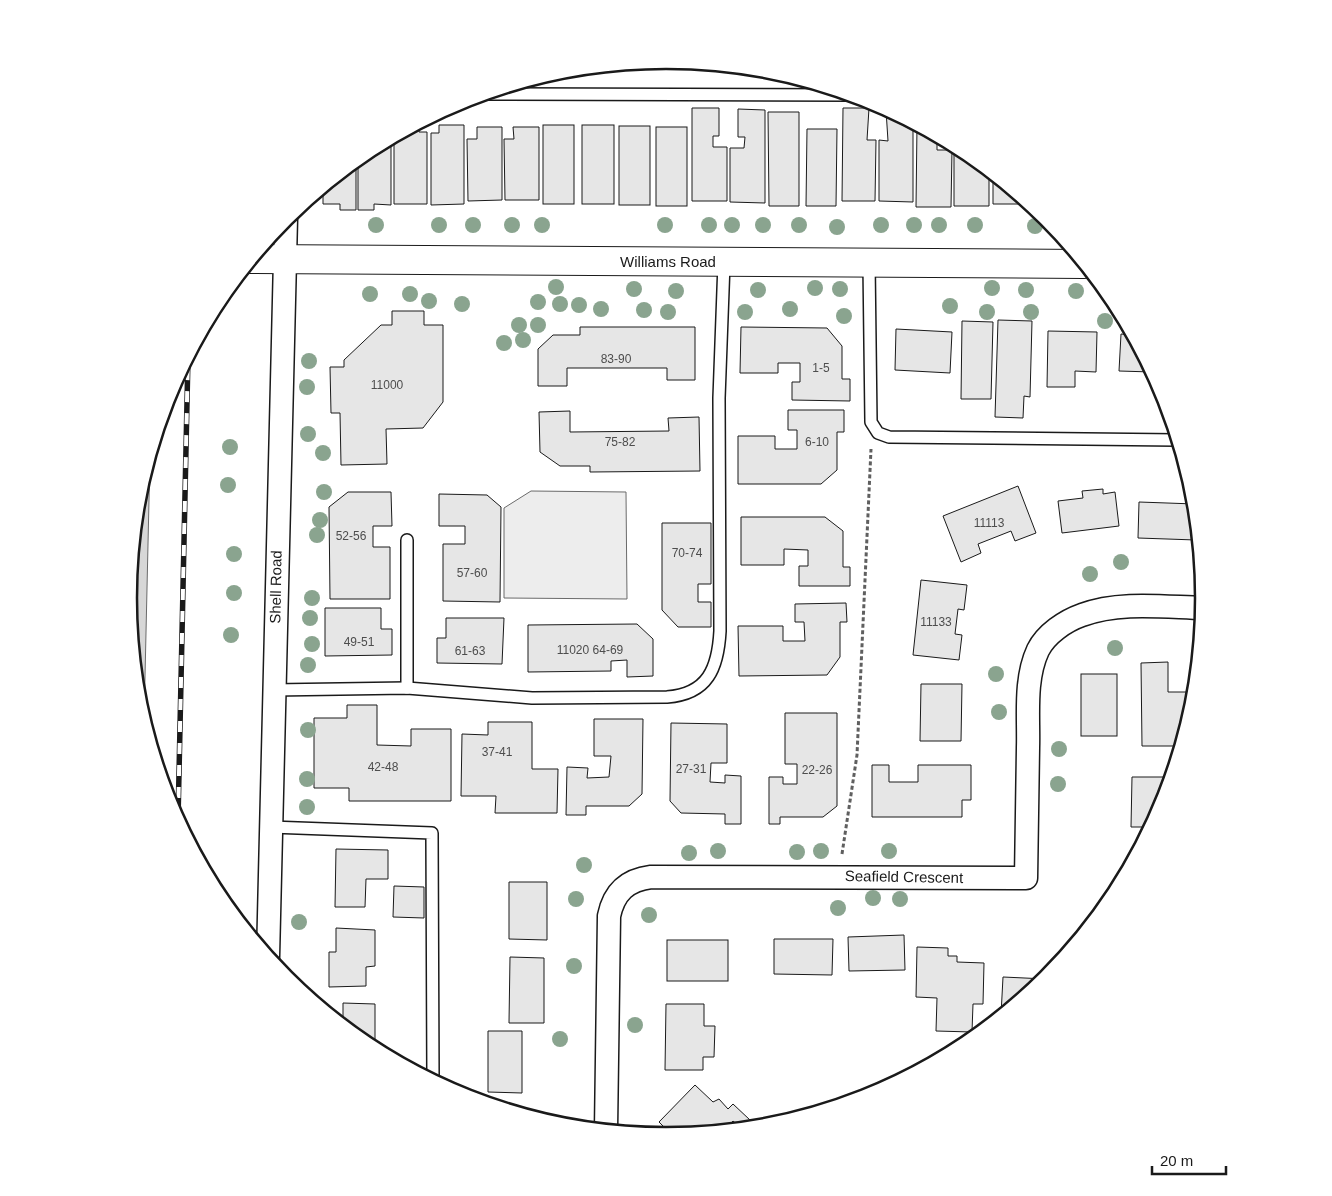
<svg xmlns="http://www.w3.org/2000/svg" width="1332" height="1196" viewBox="0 0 1332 1196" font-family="Helvetica,sans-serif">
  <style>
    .built { fill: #ededed; stroke: #6a6a6a }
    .water { fill: #d7d7d7; stroke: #6a6a6a }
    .building { fill: #e6e6e6; stroke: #1a1a1a }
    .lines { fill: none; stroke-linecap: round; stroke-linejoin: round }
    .lane-casing { stroke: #1a1a1a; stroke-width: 14 }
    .street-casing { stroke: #1a1a1a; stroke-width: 25 }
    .secondary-casing { stroke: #1a1a1a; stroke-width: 30 }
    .path { stroke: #5f5f5f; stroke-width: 3; stroke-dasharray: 4 2.5; stroke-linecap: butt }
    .lane { stroke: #fff; stroke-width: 11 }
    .street { stroke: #fff; stroke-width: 22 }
    .secondary { stroke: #fff; stroke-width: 28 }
    .rail-casing { stroke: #1a1a1a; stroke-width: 5.5 }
    .rail { stroke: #fff; stroke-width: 4; stroke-dasharray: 11; stroke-linecap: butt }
    .tree { fill: #8aa48f }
    .labels { text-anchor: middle; stroke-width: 4; stroke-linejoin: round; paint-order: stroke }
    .number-label { font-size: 12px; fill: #4d4d4d }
    .street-label { font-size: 15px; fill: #1a1a1a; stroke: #fff }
    .rim { fill: none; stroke: #1a1a1a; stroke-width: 2.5 }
  </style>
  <rect width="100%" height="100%" fill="#fff"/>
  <polygon class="built" points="531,491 626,492 627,599 504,598 504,508"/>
  <polygon class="water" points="150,456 144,721 138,703 131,632 133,544 138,493"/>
  <g class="building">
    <polygon points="692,108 719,108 719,136 713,136 713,147 727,147 727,201 692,201"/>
    <polygon points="843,108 869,108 867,140 876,140 875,201 842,201"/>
    <polygon points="738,109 765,110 765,203 730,202 730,148 744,148 745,137 738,137"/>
    <polygon points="886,110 913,123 913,202 879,201 879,140 888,141"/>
    <polygon points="768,112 799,112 799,206 769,206"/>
    <polygon points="415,125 419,125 419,132 427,132 427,204 394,204 394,136"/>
    <polygon points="439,125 464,125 464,204 431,205 431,133 439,133"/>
    <rect x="543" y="125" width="31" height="79"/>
    <rect x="582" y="125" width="32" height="79"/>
    <polygon points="917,125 943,139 937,139 937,150 952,150 951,207 916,207"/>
    <rect x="619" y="126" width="31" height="79"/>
    <polygon points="477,127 502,127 502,200 468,201 467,139 477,139"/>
    <polygon points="513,127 539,127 539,200 505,200 504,139 514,139"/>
    <rect x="656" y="127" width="31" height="79"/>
    <polygon points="807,129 837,129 836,206 806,206"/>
    <polygon points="391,138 391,205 374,204 374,210 358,210 358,158"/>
    <polygon points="954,149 965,151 989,171 989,206 954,206"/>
    <polygon points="356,159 356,210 340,210 340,204 323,204 323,187"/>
    <polygon points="993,174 1026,201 1026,204 993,204"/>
    <polygon points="392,311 424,311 424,325 443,325 443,402 423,428 386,429 387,464 341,465 340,413 331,413 330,367 344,367 344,360 381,325 392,325"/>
    <polygon points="998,320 1032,321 1030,397 1024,396 1023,418 995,417"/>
    <polygon points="962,321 993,322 991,399 961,399"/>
    <polygon points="580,327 695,327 695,380 667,380 667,368 567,368 567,386 538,386 538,349 553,335 580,335"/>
    <polygon points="741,327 827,328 842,346 842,379 850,379 850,401 792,400 792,382 800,382 800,363 778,363 778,373 740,373"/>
    <polygon points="896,329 952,332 950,373 895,370"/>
    <polygon points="1048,331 1097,332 1096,372 1075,371 1075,387 1047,387"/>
    <polygon points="1121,334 1132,335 1152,372 1119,371"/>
    <polygon points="788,410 844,410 844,432 837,432 837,470 821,484 738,484 738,436 775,436 775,449 797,449 797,430 788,430"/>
    <polygon points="570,411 570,432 669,431 668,418 699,417 700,471 590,472 590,466 560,466 540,452 539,412"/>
    <polygon points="1018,486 1036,533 1015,541 1011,531 978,544 981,553 961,562 943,516"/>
    <polygon points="1103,489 1103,494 1115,492 1119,526 1062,533 1058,501 1083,498 1082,491"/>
    <polygon points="348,492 391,492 392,526 373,526 373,547 390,547 390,599 330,599 329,507"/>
    <polygon points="439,494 487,495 501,507 500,602 443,601 443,544 465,544 465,526 439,526"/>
    <polygon points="1139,502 1195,504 1196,540 1138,538"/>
    <polygon points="741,517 825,517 843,531 843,567 850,567 850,586 799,586 799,566 808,566 808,550 784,549 784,565 741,565"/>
    <polygon points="662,523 711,523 711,584 698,584 698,602 711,602 711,627 678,627 662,610"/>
    <polygon points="921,580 967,585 964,610 958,609 955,634 962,635 959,660 913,655"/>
    <polygon points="846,603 847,622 840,622 840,657 827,675 739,676 738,626 783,626 783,641 805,641 804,622 795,622 795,604"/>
    <polygon points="325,608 381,608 381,629 392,629 392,655 325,656"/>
    <polygon points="446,618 504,618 502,664 437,663 437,638 446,638"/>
    <polygon points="637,624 653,639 653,676 627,677 627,660 611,661 611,671 528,672 528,625"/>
    <polygon points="1168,662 1168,692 1195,692 1194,703 1181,746 1142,746 1141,663"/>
    <rect x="1081" y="674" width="36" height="62"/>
    <polygon points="921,684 962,684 961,741 920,741"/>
    <polygon points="347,705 377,705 377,745 411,746 411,729 451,729 451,801 349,801 349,788 314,788 314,718 347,718"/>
    <polygon points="785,713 837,713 837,806 823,817 780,817 780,824 769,824 769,777 783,777 783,784 797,784 797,764 785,764"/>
    <polygon points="594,719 643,719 642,794 629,806 586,806 586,815 566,815 567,767 588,768 587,778 609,777 611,756 594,756"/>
    <polygon points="488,722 532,722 532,769 558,769 557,813 495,813 496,796 461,796 462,734 488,735"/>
    <polygon points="671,723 727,724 727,763 711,763 710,782 725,783 725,775 741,776 741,824 725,824 725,814 681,813 670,801"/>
    <polygon points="872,765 889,765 889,782 918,782 918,765 971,765 971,800 962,800 962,817 872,817"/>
    <polygon points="1132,777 1168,777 1168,789 1163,804 1150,827 1131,827"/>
    <polygon points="336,849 388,850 388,879 366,879 365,907 335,907"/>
    <polygon points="509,882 547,882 547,940 509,939"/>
    <polygon points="394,886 424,887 424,918 393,917"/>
    <polygon points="336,928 375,930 375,966 366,967 366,986 329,987 329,952 336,952"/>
    <polygon points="904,935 905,970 849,971 848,937"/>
    <polygon points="774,939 833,939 832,975 774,974"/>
    <rect x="667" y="940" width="61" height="41"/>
    <polygon points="917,947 948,948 948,956 957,956 957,962 984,963 983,1004 973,1004 972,1032 936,1031 937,998 916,997"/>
    <polygon points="510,957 544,958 544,1023 509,1023"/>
    <polygon points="1003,977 1046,979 1001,1015"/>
    <polygon points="343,1003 375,1004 375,1048 367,1045 337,1020 343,1020"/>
    <polygon points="666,1004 704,1004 704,1026 715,1026 714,1057 703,1057 703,1070 665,1070"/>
    <polygon points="488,1031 522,1031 522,1093 488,1092"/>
    <polygon points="695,1085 713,1102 719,1099 728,1109 733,1104 750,1120 741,1128 733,1121 724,1130 687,1132 672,1135 659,1122"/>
  </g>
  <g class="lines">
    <g class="lane-casing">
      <g id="lane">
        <polyline points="485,94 854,95"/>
        <polyline points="869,263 871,422 878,433 889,437 1177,440"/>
        <polyline points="407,540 407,688"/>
        <path d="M273,690L407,688L532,698L667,697C708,694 718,668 720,631L719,398L724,263"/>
        <polyline points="271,827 432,833 433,1081"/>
      </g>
    </g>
    <g class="street-casing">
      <g id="street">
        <polyline points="268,957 286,218"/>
        <path d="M606,1130L609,916C614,892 627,880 651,877L1026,878C1027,835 1027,792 1028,748C1029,717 1024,680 1038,650C1046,634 1065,621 1082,615C1119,601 1164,607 1203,608"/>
      </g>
    </g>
    <g class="secondary-casing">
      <polyline id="secondary" points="251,259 1084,264"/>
    </g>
    <polyline class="path" points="842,854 857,755 871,449"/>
    <use href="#lane" class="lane"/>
    <use href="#street" class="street"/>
    <use href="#secondary" class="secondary"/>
    <g class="rail-casing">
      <polyline id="rail" points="178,820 188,356"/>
    </g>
    <use href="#rail" class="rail"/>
  </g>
  <g class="tree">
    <circle cx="376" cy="225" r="8"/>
    <circle cx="439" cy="225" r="8"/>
    <circle cx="473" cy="225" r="8"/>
    <circle cx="512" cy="225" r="8"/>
    <circle cx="542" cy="225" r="8"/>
    <circle cx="665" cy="225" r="8"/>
    <circle cx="709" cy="225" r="8"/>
    <circle cx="732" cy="225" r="8"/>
    <circle cx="763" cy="225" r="8"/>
    <circle cx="799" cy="225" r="8"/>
    <circle cx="881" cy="225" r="8"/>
    <circle cx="914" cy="225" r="8"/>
    <circle cx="939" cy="225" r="8"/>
    <circle cx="975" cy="225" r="8"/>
    <circle cx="1035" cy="226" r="8"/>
    <circle cx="837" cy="227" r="8"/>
    <circle cx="556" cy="287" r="8"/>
    <circle cx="815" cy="288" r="8"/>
    <circle cx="992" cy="288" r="8"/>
    <circle cx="634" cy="289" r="8"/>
    <circle cx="840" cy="289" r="8"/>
    <circle cx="758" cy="290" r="8"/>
    <circle cx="1026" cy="290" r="8"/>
    <circle cx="676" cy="291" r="8"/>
    <circle cx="1076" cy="291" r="8"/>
    <circle cx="370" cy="294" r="8"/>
    <circle cx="410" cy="294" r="8"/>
    <circle cx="429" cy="301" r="8"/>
    <circle cx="538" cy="302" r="8"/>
    <circle cx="462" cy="304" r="8"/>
    <circle cx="560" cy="304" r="8"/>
    <circle cx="579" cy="305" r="8"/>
    <circle cx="950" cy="306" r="8"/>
    <circle cx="601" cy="309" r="8"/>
    <circle cx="790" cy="309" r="8"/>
    <circle cx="644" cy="310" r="8"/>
    <circle cx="668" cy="312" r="8"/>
    <circle cx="745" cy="312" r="8"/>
    <circle cx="987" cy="312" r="8"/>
    <circle cx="1031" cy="312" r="8"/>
    <circle cx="844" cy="316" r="8"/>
    <circle cx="1105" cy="321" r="8"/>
    <circle cx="519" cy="325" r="8"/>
    <circle cx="538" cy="325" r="8"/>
    <circle cx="523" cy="340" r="8"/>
    <circle cx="504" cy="343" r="8"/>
    <circle cx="309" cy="361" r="8"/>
    <circle cx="307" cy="387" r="8"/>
    <circle cx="308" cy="434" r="8"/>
    <circle cx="230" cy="447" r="8"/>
    <circle cx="323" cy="453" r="8"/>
    <circle cx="228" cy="485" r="8"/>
    <circle cx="324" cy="492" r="8"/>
    <circle cx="320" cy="520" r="8"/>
    <circle cx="317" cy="535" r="8"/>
    <circle cx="234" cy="554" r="8"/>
    <circle cx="1121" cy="562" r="8"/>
    <circle cx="1090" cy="574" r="8"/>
    <circle cx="234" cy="593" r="8"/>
    <circle cx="312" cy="598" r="8"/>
    <circle cx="310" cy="618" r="8"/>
    <circle cx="231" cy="635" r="8"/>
    <circle cx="312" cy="644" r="8"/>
    <circle cx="1115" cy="648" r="8"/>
    <circle cx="308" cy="665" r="8"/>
    <circle cx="996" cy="674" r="8"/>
    <circle cx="999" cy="712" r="8"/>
    <circle cx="308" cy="730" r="8"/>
    <circle cx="1059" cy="749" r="8"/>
    <circle cx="307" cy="779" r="8"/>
    <circle cx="1058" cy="784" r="8"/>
    <circle cx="307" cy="807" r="8"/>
    <circle cx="718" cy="851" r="8"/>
    <circle cx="821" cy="851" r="8"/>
    <circle cx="889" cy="851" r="8"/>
    <circle cx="797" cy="852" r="8"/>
    <circle cx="689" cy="853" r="8"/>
    <circle cx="584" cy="865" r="8"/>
    <circle cx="873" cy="898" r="8"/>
    <circle cx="576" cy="899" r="8"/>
    <circle cx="900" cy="899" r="8"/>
    <circle cx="838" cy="908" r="8"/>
    <circle cx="649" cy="915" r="8"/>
    <circle cx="299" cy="922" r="8"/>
    <circle cx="574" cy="966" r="8"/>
    <circle cx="635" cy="1025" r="8"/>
    <circle cx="560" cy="1039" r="8"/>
  </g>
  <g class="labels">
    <g class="number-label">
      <text x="616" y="363">83-90</text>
      <text x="821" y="372">1-5</text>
      <text x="387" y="389">11000</text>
      <text x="620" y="446">75-82</text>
      <text x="817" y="446">6-10</text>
      <text x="989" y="527">11113</text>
      <text x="351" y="540">52-56</text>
      <text x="687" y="557">70-74</text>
      <text x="472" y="577">57-60</text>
      <text x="936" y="626">11133</text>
      <text x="359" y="646">49-51</text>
      <text x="590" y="654">11020 64-69</text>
      <text x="470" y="655">61-63</text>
      <text x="497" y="756">37-41</text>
      <text x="383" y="771">42-48</text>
      <text x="691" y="773">27-31</text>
      <text x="817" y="774">22-26</text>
    </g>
    <g class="street-label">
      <text x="668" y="267">Williams Road</text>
      <text transform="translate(276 587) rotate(-89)" y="5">Shell Road</text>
      <text transform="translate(904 877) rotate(1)" y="5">Seafield Crescent</text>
    </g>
  </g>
  <path d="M0 0H1332V1196H0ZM137 598a529 529 0 1 1 1058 0a529 529 0 1 1-1058 0Z" fill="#fff" fill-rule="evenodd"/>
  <path class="rim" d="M137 598a529 529 0 1 1 1058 0a529 529 0 1 1-1058 0Z"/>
  <path d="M1152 1166v8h74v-8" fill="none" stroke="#1a1a1a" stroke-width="2.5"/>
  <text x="1160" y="1166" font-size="15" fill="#1a1a1a" stroke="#ffffff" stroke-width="4" paint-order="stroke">20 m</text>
</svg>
